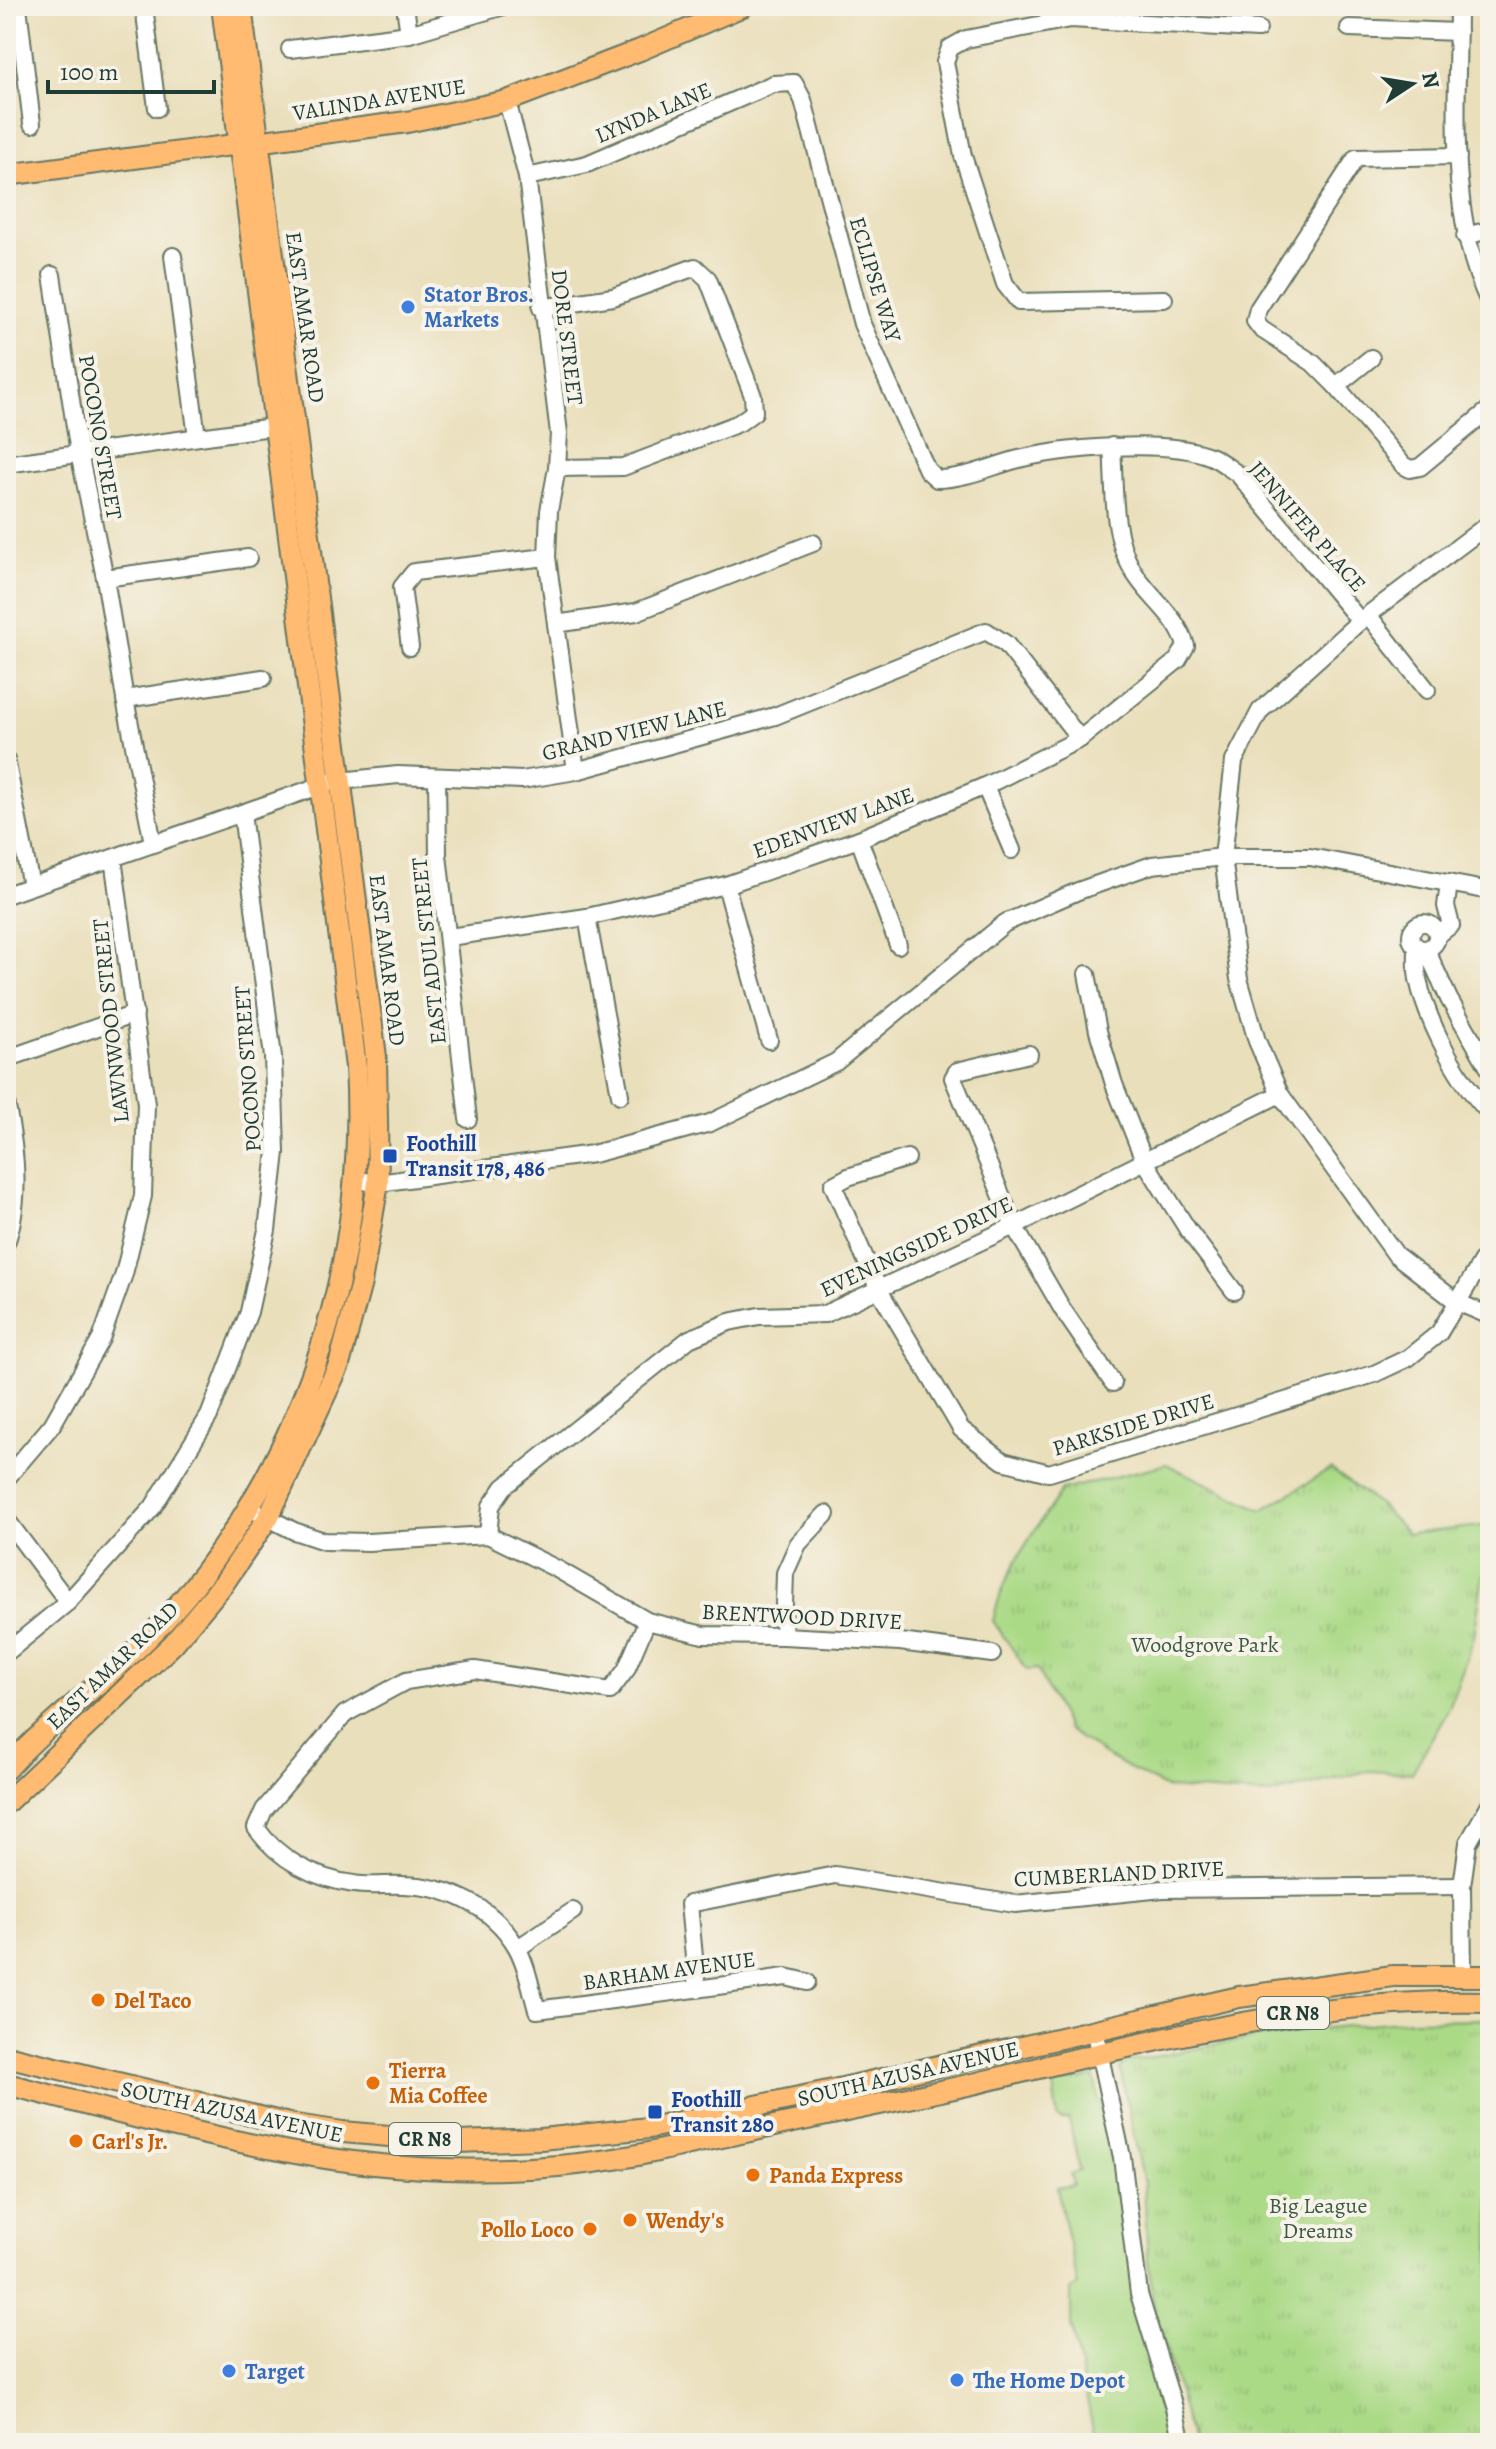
<svg xmlns="http://www.w3.org/2000/svg" width="1496" height="2449" viewBox="0 0 1496 2449" font-family="Alegreya,serif">
  <style>
    .grass { fill: #abda87; stroke: #658c5e; stroke-width: 2 }
    .park { fill: url(#park-tufts); stroke: #658c5e; stroke-width: 2 }
    .lines { fill: none; stroke-linecap: round; stroke-linejoin: round }
    .minor-casing { stroke: #667663; stroke-width: 20 }
    .major-casing { stroke: #667663; stroke-width: 24 }
    .minor { stroke: #fff; stroke-width: 16 }
    .major { stroke: #ffbb71; stroke-width: 20 }
    .shop-dot { fill: #3f7fe0; stroke: #f7f3e8; stroke-width: 3 }
    .transit-dot { fill: #1a4fb4; stroke: #f7f3e8; stroke-width: 3 }
    .food-dot { fill: #e8710a; stroke: #f7f3e8; stroke-width: 3 }
    .labels { text-anchor: middle; stroke-width: 8; stroke-linejoin: round; paint-order: stroke }
    .shield { fill: #f7f3e8; stroke: #60746a; stroke-width: 2 }
    .shield-label { font-size: 20px; font-weight: bold; fill: #1f3d34 }
    .street-label { font-size: 22px; fill: #1f3d34; stroke: #f7f3e8 }
    .shop-label { font-size: 22px; font-weight: bold; fill: #366cbe; stroke: #f7f3e8; text-anchor: start }
    .transit-label { font-size: 22px; font-weight: bold; fill: #164399; stroke: #f7f3e8; text-anchor: start }
    .park-label { font-size: 22px; fill: #3b5c45; stroke: #f7f3e8 }
    .food-label { font-size: 22px; font-weight: bold; fill: #c56008; stroke: #f7f3e8; text-anchor: start }
  </style>
  <defs>
    <pattern id="park-tufts" width="24" height="20" patternUnits="userSpaceOnUse" patternTransform="scale(2)"><rect width="24" height="20" fill="#abda87"/><path d="M3 7l-1-3M5 7V3M7 7l1-3M15 17l-1-3M17 17v-4M19 17l1-3" fill="none" stroke="#93bc75"/></pattern>
  </defs>
  <rect width="100%" height="100%" fill="#f7f3e8"/>
  <filter id="ink" filterUnits="userSpaceOnUse"><feTurbulence type="fractalNoise" baseFrequency=".0125" numOctaves="2"/><feDisplacementMap in="SourceGraphic" scale="16" xChannelSelector="R" yChannelSelector="G"/><feConvolveMatrix kernelMatrix="1 2 1 2 8 2 1 2 1" color-interpolation-filters="sRGB"/></filter>
  <filter id="wash" filterUnits="userSpaceOnUse"><feTurbulence type="fractalNoise" baseFrequency=".006" numOctaves="4" result="noise"/><feDisplacementMap in="SourceGraphic" scale="32" xChannelSelector="R" yChannelSelector="G"/><feGaussianBlur stdDeviation="1.8" result="paint"/><feColorMatrix in="noise" values="0 0 0 0 0 0 0 0 0 0 0 0 0 0 0 0 0 1.4 0 .05"/><feComposite in="paint" operator="in"/></filter>
  <g filter="url(#wash)">
    <rect width="100%" height="100%" fill="#eadfbb"/>
    <polygon class="grass" points="1094,2077 1167,2436 1167,2443 1096,2443 1071,2325 1071,2290 1078,2285 1057,2188 1073,2185 1071,2174 1080,2171 1069,2119 1061,2120 1057,2117 1053,2085"/>
    <g class="park">
      <path d="M1166,1464L1262,1510L1331,1469L1381,1506L1408,1534L1490,1525V1573L1483,1574L1474,1637L1449,1708L1412,1773L1368,1771L1269,1795L1166,1788L1110,1758L1068,1730L1037,1669L1027,1670L993,1621C1003,1572 1034,1532 1062,1490Z"/>
      <polygon points="1490,2019 1490,2443 1191,2443 1175,2379 1155,2314 1148,2261 1144,2184 1120,2068 1127,2062 1282,2032 1411,2020"/>
    </g>
  </g>
  <g filter="url(#ink)">
    <g class="lines">
      <g class="minor-casing">
        <g id="minor">
          <polyline points="18,6 32,124"/>
          <polyline points="144,6 157,108"/>
          <polyline points="405,6 409,34"/>
          <path d="M1458,6C1458,103 1446,215 1490,304"/>
          <polyline points="1349,28 1458,32"/>
          <polyline points="290,49 409,34 504,6"/>
          <polyline points="507,101 527,177 559,433 557,468 549,511 547,557 576,771"/>
          <polyline points="1458,156 1356,158 1258,309 1255,321 1261,329 1313,363 1336,386 1403,465 1410,469 1420,467 1490,409"/>
          <path d="M527,177L587,164L773,84L794,83L803,100L862,324L927,470L937,479C964,479 990,467 1015,460C1062,448 1168,438 1212,457C1221,461 1230,469 1238,474L1360,621"/>
          <polyline points="1465,236 1490,230"/>
          <polyline points="173,256 197,437"/>
          <polyline points="52,275 79,453 105,578 125,699 153,843"/>
          <polyline points="1164,299 1019,302 1005,284 963,156 945,62 950,48 966,39 1070,19 1258,29"/>
          <polyline points="541,308 613,297 695,267 708,279 753,396 754,412 739,423 623,467 557,468"/>
          <polyline points="1336,386 1371,358"/>
          <polyline points="6,464 286,425"/>
          <polyline points="1490,523 1360,621 1260,711 1234,761 1223,857 1239,979 1257,1041 1280,1094 1396,1255 1457,1302 1490,1316"/>
          <polyline points="105,578 248,558"/>
          <polyline points="1368,615 1427,690"/>
          <polyline points="556,624 636,612 813,543"/>
          <polyline points="410,647 402,587 414,572 547,557"/>
          <polyline points="125,699 263,678"/>
          <polyline points="6,759 31,886"/>
          <polyline points="437,777 438,855 468,1119"/>
          <polyline points="985,786 1012,850"/>
          <polyline points="859,839 898,945"/>
          <polyline points="726,885 769,1040"/>
          <polyline points="6,895 331,782 398,775 522,780 576,771 775,716 986,631 1006,644 1080,739"/>
          <polyline points="587,917 620,1095"/>
          <circle cx="1424" cy="936" r="13"/>
          <polyline points="1437,936 1451,925 1446,906 1449,883"/>
          <path d="M449,937L587,917L726,885L859,839L985,786L1080,739L1178,660L1186,646C1177,614 1147,597 1132,569C1111,533 1115,487 1112,446"/>
          <path d="M1417,947C1417,958 1416,969 1418,979C1427,1022 1459,1083 1490,1113"/>
          <polyline points="1426,949 1449,999 1490,1070"/>
          <polyline points="1087,974 1098,1031 1114,1084 1144,1160 1188,1230 1234,1291"/>
          <polyline points="1029,1054 957,1071 953,1078 1014,1226 1063,1310 1113,1383"/>
          <polyline points="6,1059 135,1014"/>
          <path d="M6,1102C15,1147 22,1198 6,1243"/>
          <polyline points="907,1158 848,1177 833,1185 879,1290 961,1429 1003,1461 1049,1473 1374,1374 1408,1358 1439,1333 1490,1248"/>
          <polyline points="356,1180 378,1183 593,1154 710,1123 836,1062 1005,923 1078,891 1152,865 1223,857 1310,857 1490,891"/>
          <polyline points="6,1479 52,1425 101,1339 124,1274 143,1196 146,1104 113,858"/>
          <polyline points="257,1512 294,1531 324,1541 368,1542 488,1535 557,1569 647,1621 703,1635 783,1636 900,1642 992,1654"/>
          <polyline points="6,1519 68,1602"/>
          <polyline points="488,1535 491,1506 504,1487 689,1339 729,1322 759,1316 825,1314 1014,1226 1280,1094"/>
          <path d="M647,1621L626,1670L610,1691L475,1670L406,1681L345,1714L264,1810L256,1828C279,1860 315,1879 354,1884C370,1887 387,1884 403,1885C448,1886 492,1906 516,1946C527,1964 531,1990 537,2010L786,1977L807,1982"/>
          <polyline points="783,1636 785,1573 798,1544 826,1514"/>
          <polyline points="6,1653 68,1602 153,1507 209,1416 249,1312 267,1230 276,1152 273,1057 242,813"/>
          <polyline points="518,1948 573,1911"/>
          <polyline points="1463,1976 1462,1886 1468,1843 1490,1804"/>
          <polyline points="697,1989 689,1904 835,1875 1015,1904 1163,1889 1462,1886"/>
          <polyline points="1094,2029 1122,2157 1139,2294 1174,2408 1182,2443"/>
        </g>
      </g>
      <g class="major-casing">
        <g id="major">
          <polyline points="6,175 407,122 507,101 640,50 743,6"/>
          <path d="M6,1769C55,1715 116,1674 165,1620C301,1469 368,1269 356,1067L222,6"/>
          <polyline points="6,1803 173,1644 224,1583 268,1518 339,1365 361,1283 378,1183 376,1057 241,6"/>
          <polyline points="6,2056 289,2124 343,2132 458,2142 541,2139 649,2128 838,2089 1239,1997 1393,1976 1490,1976"/>
          <path d="M6,2084C98,2107 191,2133 284,2151C405,2174 533,2177 653,2152C759,2128 866,2108 972,2084C1145,2043 1311,1997 1490,2002"/>
        </g>
      </g>
      <use href="#minor" class="minor"/>
      <use href="#major" class="major"/>
    </g>
  </g>
  <g class="shop-dot">
    <circle cx="408" cy="307" r="8"/>
    <circle cx="229" cy="2371" r="8"/>
    <circle cx="957" cy="2380" r="8"/>
  </g>
  <g class="transit-dot">
    <rect x="382" y="1148" width="16" height="16" rx="4"/>
    <rect x="647" y="2104" width="16" height="16" rx="4"/>
  </g>
  <g class="food-dot">
    <circle cx="98" cy="2000" r="8"/>
    <circle cx="373" cy="2083" r="8"/>
    <circle cx="76" cy="2141" r="8"/>
    <circle cx="753" cy="2175" r="8"/>
    <circle cx="630" cy="2220" r="8"/>
    <circle cx="590" cy="2229" r="8"/>
  </g>
  <g class="labels">
    <g class="shield">
      <rect x="1257" y="1997" width="72" height="32" rx="6"/>
      <rect x="389" y="2123" width="72" height="32" rx="6"/>
    </g>
    <g class="shield-label">
      <text x="1293" y="2020">CR N8</text>
      <text x="425" y="2146">CR N8</text>
    </g>
    <g class="street-label">
      <text transform="translate(379 99) rotate(-9)" y="8">VALINDA AVENUE</text>
      <text transform="translate(653 112) rotate(-23)" y="8">LYNDA LANE</text>
      <text transform="translate(876 279) rotate(73)" y="8">ECLIPSE WAY</text>
      <text transform="translate(306 317) rotate(82)" y="8">EAST AMAR ROAD</text>
      <text transform="translate(568 337) rotate(83)" y="8">DORE STREET</text>
      <text transform="translate(101 437) rotate(80)" y="8">POCONO STREET</text>
      <text transform="translate(1308 526) rotate(49)" y="8">JENNIFER PLACE</text>
      <text transform="translate(634 730) rotate(-14)" y="8">GRAND VIEW LANE</text>
      <text transform="translate(833 822) rotate(-20)" y="8">EDENVIEW LANE</text>
      <text transform="translate(428 951) rotate(-96)" y="8">EAST ADUL STREET</text>
      <text transform="translate(388 960) rotate(83)" y="8">EAST AMAR ROAD</text>
      <text transform="translate(110 1021) rotate(-96)" y="8">LAWNWOOD STREET</text>
      <text transform="translate(247 1069) rotate(-94)" y="8">POCONO STREET</text>
      <text transform="translate(916 1246) rotate(-25)" y="8">EVENINGSIDE DRIVE</text>
      <text transform="translate(1133 1424) rotate(-17)" y="8">PARKSIDE DRIVE</text>
      <text transform="translate(802 1616) rotate(3)" y="8">BRENTWOOD DRIVE</text>
      <text transform="translate(112 1665) rotate(-44)" y="8">EAST AMAR ROAD</text>
      <text transform="translate(1119 1873) rotate(-3)" y="8">CUMBERLAND DRIVE</text>
      <text transform="translate(669 1970) rotate(-8)" y="8">BARHAM AVENUE</text>
      <text transform="translate(908 2073) rotate(-13)" y="8">SOUTH AZUSA AVENUE</text>
      <text transform="translate(232 2111) rotate(12)" y="8">SOUTH AZUSA AVENUE</text>
    </g>
    <g class="shop-label">
      <text x="424" y="302">Stator Bros.<tspan x="424" dy="25">Markets</tspan></text>
      <text x="245" y="2379">Target</text>
      <text x="973" y="2388">The Home Depot</text>
    </g>
    <g class="transit-label">
      <text x="406" y="1151">Foothill<tspan x="406" dy="25">Transit 178, 486</tspan></text>
      <text x="671" y="2107">Foothill<tspan x="671" dy="25">Transit 280</tspan></text>
    </g>
    <g class="park-label">
      <text x="1205" y="1652">Woodgrove Park</text>
      <text x="1318" y="2213">Big League<tspan x="1318" dy="25">Dreams</tspan></text>
    </g>
    <g class="food-label">
      <text x="114" y="2008">Del Taco</text>
      <text x="389" y="2078">Tierra<tspan x="389" dy="25">Mia Coffee</tspan></text>
      <text x="92" y="2149">Carl's Jr.</text>
      <text x="769" y="2183">Panda Express</text>
      <text x="646" y="2228">Wendy's</text>
      <text x="574" y="2237" text-anchor="end">Pollo Loco</text>
    </g>
  </g>
  <rect width="1496" height="2449" fill="none" stroke="#f7f3e8" stroke-width="32"/>
  <g transform="translate(1412 84) rotate(78)" stroke="#f7f3e8" stroke-width="6" paint-order="stroke">
  <path d="M0-6L14 30L0 20L-14 30Z" fill="#1f3d34"/>
  <text y="-12" font-size="22" font-weight="bold" text-anchor="middle" fill="#1f3d34">N</text>
  </g>
  <path d="M48 80v12h166v-12" fill="none" stroke="#1f3d34" stroke-width="4"/>
  <text x="60" y="80" font-size="24" fill="#1f3d34" stroke="#f7f3e8" stroke-width="6" paint-order="stroke">100 m</text>
</svg>
